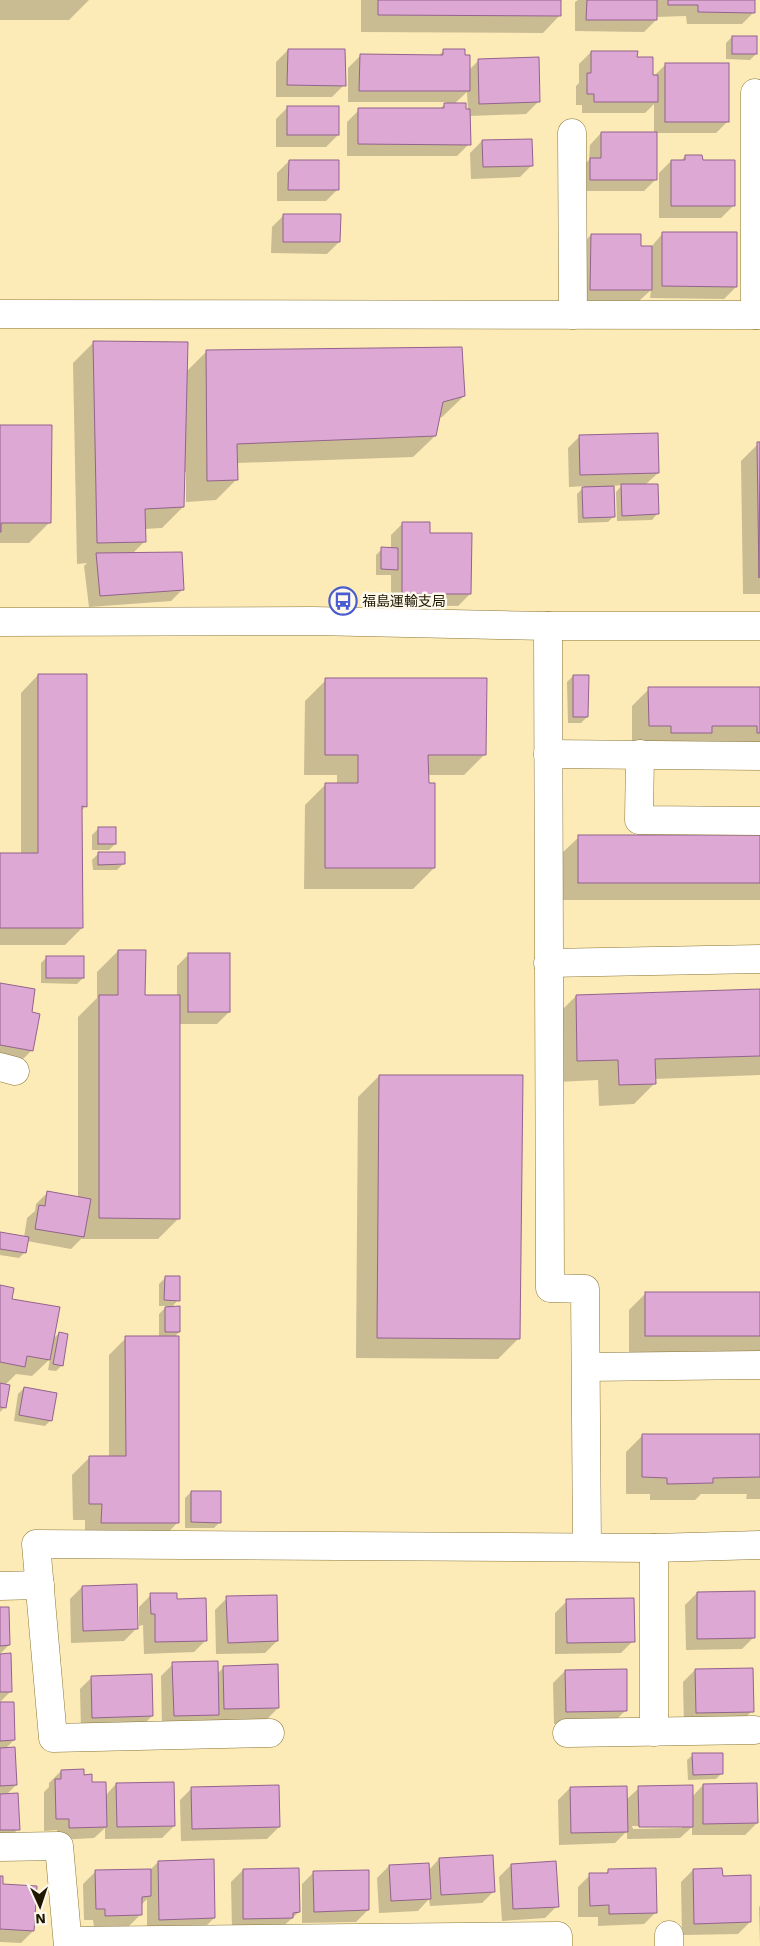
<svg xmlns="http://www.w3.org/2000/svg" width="760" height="1946" viewBox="0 0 760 1946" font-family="'Work Sans','Noto Sans JP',sans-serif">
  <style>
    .shadow { fill: #0003; fill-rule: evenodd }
    .building { fill: #dda8d4; stroke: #93638d }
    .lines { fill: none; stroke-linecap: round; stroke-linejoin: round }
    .minor-casing { stroke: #8b7738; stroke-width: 29 }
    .minor { stroke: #fff; stroke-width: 28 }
    .labels { text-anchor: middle; stroke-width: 5; stroke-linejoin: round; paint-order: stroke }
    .poi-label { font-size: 14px; fill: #1f1700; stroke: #fcf8ec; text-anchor: start }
  </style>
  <rect width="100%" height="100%" fill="#fceab7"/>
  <g class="shadow">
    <polygon points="0,0 89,0 69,20 0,20"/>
    <polygon points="361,0 560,0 560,15 543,33 361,32"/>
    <polygon points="578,0 754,0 754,12 742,24 687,24 686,16 656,17 656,20 644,32 575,31 575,2"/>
    <polygon points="732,37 756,54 750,60 726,59 726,43"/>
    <polygon points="288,50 344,85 332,97 276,97 276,62"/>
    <path d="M443,51L464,56L468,71L479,60L538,102L526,114L469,116V144L457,156H347V122L359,110H439L447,102H348V68L360,56H438ZM467,92L468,110H465L454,104Z"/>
    <polygon points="591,52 636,58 651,76 654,76 666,64 728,121 716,133 655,133 656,179 644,191 579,191 578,171 589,160 590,145 601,133 654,133 654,104 645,113 582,113 582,105 576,105 576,86 579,83 579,64"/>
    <polygon points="288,107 338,135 326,147 276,147 276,119"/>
    <polygon points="482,141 532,165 520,177 471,179 470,153"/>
    <polygon points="685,156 733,206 721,218 659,218 659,173 671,161 681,161"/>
    <polygon points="289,161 338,189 326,201 277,201 277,173"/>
    <polygon points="284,215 339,242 327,254 271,253 272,227"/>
    <polygon points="663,233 736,287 724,299 650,298 651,290 639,301 579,301 579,247 591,235 639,247 651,247"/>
    <polygon points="94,342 186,372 206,352 464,396 442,417 438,418 435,436 413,457 236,463 237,479 216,500 186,502 186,472 184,472 183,507 162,528 144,529 145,541 132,554 183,589 171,601 89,607 84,566 87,563 77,564 73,363"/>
    <polygon points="0,426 50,522 29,543 0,543"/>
    <polygon points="580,436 658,473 645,485 657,514 652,520 617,521 616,492 622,485 613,486 614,516 608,522 578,523 577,494 585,486 569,487 568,448"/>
    <polygon points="758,444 760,444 760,594 743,594 741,461"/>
    <polygon points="403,523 429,534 470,594 458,606 391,605 391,575 376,575 376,555 382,549 391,549 391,535"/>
    <polygon points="38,675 86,806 81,811 82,928 65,945 0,945 0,854 21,854 21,693"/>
    <polygon points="573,676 587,717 581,723 568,723 567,682"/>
    <polygon points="326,680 485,754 464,775 427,775 434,868 413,889 304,889 305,805 326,784 337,784 337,775 304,775 305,701"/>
    <polygon points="649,689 760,689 760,750 632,743 632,706"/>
    <polygon points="98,829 115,844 109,850 92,850 92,835"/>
    <polygon points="579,837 760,837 760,900 562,900 561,854"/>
    <polygon points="98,854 123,864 117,870 93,870 92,860"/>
    <polygon points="118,951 144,996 177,996 177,966 189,954 229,1012 217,1024 179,1024 179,1218 158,1239 81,1239 71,1249 27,1241 25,1252 19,1258 0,1255 0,1234 24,1238 27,1218 35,1211 36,1204 48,1192 78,1198 78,1017 97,998 97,972"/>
    <polygon points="47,957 83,978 77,984 41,983 41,963"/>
    <polygon points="0,984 30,1013 32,1050 20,1062 0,1059"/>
    <polygon points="760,990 760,1075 654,1079 655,1083 634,1104 599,1106 598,1080 557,1082 555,1017 576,996"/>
    <polygon points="379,1076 519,1338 498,1359 356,1358 358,1097"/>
    <polygon points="165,1278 178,1300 171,1308 179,1332 173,1338 178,1522 161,1540 85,1540 85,1520 73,1520 72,1475 89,1458 109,1458 109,1355 126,1338 159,1338 159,1314 167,1306 159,1306 159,1284"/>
    <polygon points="0,1287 11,1300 53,1339 59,1333 62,1365 56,1371 48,1370 50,1359 32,1376 16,1374 5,1385 5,1407 0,1412"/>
    <polygon points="646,1293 760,1293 760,1353 629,1353 629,1310"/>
    <polygon points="24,1388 51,1420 45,1426 14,1421 18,1394"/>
    <polygon points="643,1435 760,1435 760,1499 746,1499 747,1494 701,1494 695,1500 650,1500 650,1494 626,1494 626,1452"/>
    <polygon points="191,1492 220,1522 214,1528 185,1528 185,1498"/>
    <polygon points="82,1587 136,1629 124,1641 71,1643 70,1599"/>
    <polygon points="697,1593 754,1637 742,1649 686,1650 685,1605"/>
    <polygon points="151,1595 206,1640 194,1652 144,1654 143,1625 139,1626 139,1607"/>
    <polygon points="227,1598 277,1641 265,1653 216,1654 215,1610"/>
    <polygon points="567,1601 633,1641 621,1653 555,1654 555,1613"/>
    <polygon points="0,1608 9,1645 0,1654"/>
    <polygon points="0,1655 11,1691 0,1702"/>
    <polygon points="173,1664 217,1674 224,1667 278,1708 266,1720 162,1728 161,1676"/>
    <polygon points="695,1670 752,1711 740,1723 684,1725 683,1682"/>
    <polygon points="565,1671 626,1710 614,1722 554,1724 553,1683"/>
    <polygon points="92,1677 152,1716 140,1728 81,1729 80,1689"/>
    <polygon points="0,1704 14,1740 5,1749 16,1785 6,1795 18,1829 6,1841 0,1841"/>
    <polygon points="693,1755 722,1773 716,1779 688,1780 687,1760"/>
    <polygon points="61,1771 82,1776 106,1795 116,1784 174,1826 162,1838 105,1839 105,1828 94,1838 58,1840 57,1830 44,1831 44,1792 49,1787 49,1783"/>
    <path d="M703,1785L757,1823L745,1835H692V1827L680,1838L627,1839V1831L615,1843L559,1845L558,1800L570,1788L626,1800L639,1788L692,1797ZM632,1826H682V1828L633,1829Z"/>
    <polygon points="192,1788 279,1827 267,1839 181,1841 180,1800"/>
    <polygon points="439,1859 494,1891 482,1903 430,1906 429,1899 418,1911 379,1913 377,1878 389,1866 429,1870"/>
    <polygon points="158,1862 214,1918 202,1930 147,1931 147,1899 141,1905 141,1914 129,1926 94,1927 93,1920 84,1920 83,1884 95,1872 150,1870"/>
    <polygon points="511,1865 557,1906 545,1918 502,1921 499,1877"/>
    <polygon points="243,1870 299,1912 280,1929 232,1930 231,1882"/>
    <polygon points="609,1870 656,1912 644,1924 598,1926 598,1917 578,1917 578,1887 590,1875 605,1874"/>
    <polygon points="693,1870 722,1877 750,1922 738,1934 682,1935 681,1882"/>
    <polygon points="314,1872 368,1910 356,1922 302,1923 302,1884"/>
    <polygon points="0,1877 1,1885 33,1931 21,1943 0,1942"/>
    <polygon points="760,1906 760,1946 759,1907"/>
  </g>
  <g class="building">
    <polygon points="378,0 561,0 561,16 378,15"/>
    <polygon points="587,0 657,0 657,20 586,20"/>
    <polygon points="668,0 755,0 755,13 698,12 698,5 668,5"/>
    <rect x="732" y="36" width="25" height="18"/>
    <polygon points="288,49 345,49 346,86 287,85"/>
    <polygon points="443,49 465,49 465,55 470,55 470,91 359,91 360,54 443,55"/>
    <polygon points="591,51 638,51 637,57 653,57 653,75 658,75 658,102 594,102 594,94 587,94 587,73 591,73"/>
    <polygon points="539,57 540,102 479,104 478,59"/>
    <rect x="665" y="63" width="64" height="59"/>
    <polygon points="444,103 466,103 466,109 470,109 471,145 358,144 358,108 444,108"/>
    <rect x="287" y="106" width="52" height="29"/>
    <polygon points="601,132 657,132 657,180 590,180 590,158 601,158"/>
    <polygon points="532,139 533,166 483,167 482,140"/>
    <polygon points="685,155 702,155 703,160 735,160 735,206 671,206 671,160 685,160"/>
    <polygon points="289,160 339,160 339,190 288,190"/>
    <polygon points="283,214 341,214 340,242 283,242"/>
    <polygon points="662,232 737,232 737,287 662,286"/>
    <polygon points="591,234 641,234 641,246 652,246 652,290 590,290"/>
    <polygon points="93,341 188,342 184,507 145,509 146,542 97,543"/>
    <polygon points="462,347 465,396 443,402 436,436 237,444 238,480 207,481 206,350"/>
    <polygon points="0,425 52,425 51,523 1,523 1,532 0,532"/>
    <polygon points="658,433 659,473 580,475 579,435"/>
    <polygon points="757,442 760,442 759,578"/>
    <polygon points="621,484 658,484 659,514 622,516"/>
    <polygon points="614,486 615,517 583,518 582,487"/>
    <polygon points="402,522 430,522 430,533 472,533 471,594 402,594"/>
    <polygon points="381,547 398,548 398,570 381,569"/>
    <polygon points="182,552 184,590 100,596 96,553"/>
    <polygon points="38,674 87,674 87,807 82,806 83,928 0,928 0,853 38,853"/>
    <polygon points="573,675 589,675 588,717 573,717"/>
    <polygon points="325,678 487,678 486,755 428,755 429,783 435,783 435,868 325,868 325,783 358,783 358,755 325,755"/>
    <polygon points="648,687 760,687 760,733 757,733 757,726 712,726 712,733 671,733 671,726 649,726"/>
    <rect x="98" y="827" width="18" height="17"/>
    <rect x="578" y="835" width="182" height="48"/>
    <polygon points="98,852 125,852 125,864 98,865"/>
    <polygon points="118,950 146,950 145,995 180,995 180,1219 99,1218 99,995 118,995"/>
    <rect x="188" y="953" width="42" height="59"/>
    <rect x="46" y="956" width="38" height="22"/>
    <polygon points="0,983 35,989 32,1012 40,1014 33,1051 0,1045"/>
    <polygon points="760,989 760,1056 655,1059 656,1084 619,1085 618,1060 577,1061 576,995"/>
    <polygon points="379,1075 523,1075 520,1339 377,1338"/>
    <polygon points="47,1191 91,1199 84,1237 35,1229 39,1205 45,1206"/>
    <polygon points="0,1232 29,1237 26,1253 0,1249"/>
    <polygon points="165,1276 180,1276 180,1301 164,1300"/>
    <polygon points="0,1285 14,1288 12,1299 60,1307 50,1360 27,1356 25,1367 0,1362"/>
    <rect x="645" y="1292" width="115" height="44"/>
    <polygon points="180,1306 180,1332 165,1332 165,1307"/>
    <polygon points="59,1332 68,1334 63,1366 53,1364"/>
    <polygon points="125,1336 179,1336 179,1523 101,1523 102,1504 89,1504 89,1456 126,1456"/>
    <polygon points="0,1383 10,1385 6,1408 0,1407"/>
    <polygon points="24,1387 57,1393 52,1421 19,1415"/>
    <polygon points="642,1434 760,1434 760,1477 713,1478 713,1483 667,1484 667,1478 642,1477"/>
    <polygon points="191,1491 221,1491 221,1523 191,1522"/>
    <polygon points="137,1584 138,1629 83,1631 82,1586"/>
    <polygon points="755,1591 755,1638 697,1639 697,1592"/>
    <polygon points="150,1593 177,1593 177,1599 206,1598 207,1641 155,1642 155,1614 151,1614"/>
    <polygon points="277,1595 278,1641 228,1643 226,1596"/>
    <polygon points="634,1598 635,1642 567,1643 566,1599"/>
    <polygon points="0,1607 9,1607 10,1645 0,1646"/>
    <polygon points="11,1653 12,1692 0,1692 0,1654"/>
    <polygon points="218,1661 219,1715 174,1716 172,1662"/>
    <polygon points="278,1664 279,1708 224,1709 223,1666"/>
    <polygon points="753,1668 754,1712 696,1713 695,1669"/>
    <polygon points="627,1669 627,1711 566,1712 565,1670"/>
    <polygon points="152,1674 153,1716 92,1718 91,1676"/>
    <polygon points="0,1702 14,1702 15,1740 0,1741"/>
    <polygon points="15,1747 17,1785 0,1786 0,1748"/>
    <polygon points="692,1753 723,1753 723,1774 693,1775"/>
    <polygon points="84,1769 84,1775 92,1774 92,1782 106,1782 107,1827 69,1828 69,1819 56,1819 55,1779 61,1779 61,1770"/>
    <polygon points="174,1782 175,1826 117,1827 116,1783"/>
    <polygon points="757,1783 758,1823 703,1824 703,1784"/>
    <polygon points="279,1785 280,1827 192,1829 191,1787"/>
    <polygon points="693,1785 693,1827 639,1827 638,1786"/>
    <polygon points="627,1786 628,1832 571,1833 570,1787"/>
    <polygon points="18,1793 20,1830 0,1830 0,1794"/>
    <polygon points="493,1855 495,1892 441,1895 439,1858"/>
    <polygon points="214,1859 215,1918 159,1920 158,1861"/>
    <polygon points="556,1861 559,1907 513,1909 511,1864"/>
    <polygon points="429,1863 431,1899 391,1901 389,1865"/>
    <polygon points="299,1868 300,1912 293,1913 293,1918 243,1919 243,1869"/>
    <polygon points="656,1868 657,1913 609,1914 609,1905 590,1906 589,1873 608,1873 608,1869"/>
    <polygon points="722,1868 723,1876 751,1875 751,1922 694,1924 693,1869"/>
    <polygon points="151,1869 151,1896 142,1897 142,1915 105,1916 105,1909 96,1909 95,1870"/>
    <polygon points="369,1870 369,1910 314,1912 313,1871"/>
    <polygon points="0,1876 3,1876 3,1884 37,1886 34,1931 0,1929"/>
  </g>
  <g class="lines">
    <g class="minor-casing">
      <g id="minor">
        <polyline points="755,93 755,315"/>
        <polyline points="572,133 573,315"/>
        <polyline points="0,314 760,315"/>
        <polyline points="0,622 313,621 548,626 760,626"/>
        <polyline points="548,626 550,1288 585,1289 587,1547"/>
        <polyline points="548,754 760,756"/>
        <polyline points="640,754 639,820 760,821"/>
        <polyline points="548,963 760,959"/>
        <polyline points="0,1067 15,1071"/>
        <polyline points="586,1367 760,1365"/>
        <polyline points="0,1586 40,1585"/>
        <polyline points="654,1732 654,1548"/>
        <polyline points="270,1733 53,1738 36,1544 654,1548 760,1545"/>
        <polyline points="567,1733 754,1730"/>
        <polyline points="0,1847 59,1846 68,1946"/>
        <polyline points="669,1935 669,1946"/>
        <polyline points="68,1941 558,1936 558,1946"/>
      </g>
    </g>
    <use href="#minor" class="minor"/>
  </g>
  <defs>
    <g id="bus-ring" transform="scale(1.4375)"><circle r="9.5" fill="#fcf8ec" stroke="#485bcf" stroke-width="1.5"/><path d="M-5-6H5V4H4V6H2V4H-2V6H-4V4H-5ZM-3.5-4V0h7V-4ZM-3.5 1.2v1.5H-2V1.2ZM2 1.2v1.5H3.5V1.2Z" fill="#485bcf"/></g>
  </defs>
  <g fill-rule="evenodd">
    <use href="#bus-ring" x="343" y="601"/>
  </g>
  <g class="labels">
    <g class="poi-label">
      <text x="362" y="606">福島運輸支局</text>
    </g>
  </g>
  <g transform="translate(40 1906) rotate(177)" stroke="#fcf8ec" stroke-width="4" paint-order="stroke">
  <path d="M0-4L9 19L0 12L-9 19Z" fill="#1f1700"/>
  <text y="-8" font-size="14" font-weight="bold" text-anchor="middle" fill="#1f1700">N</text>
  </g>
</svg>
